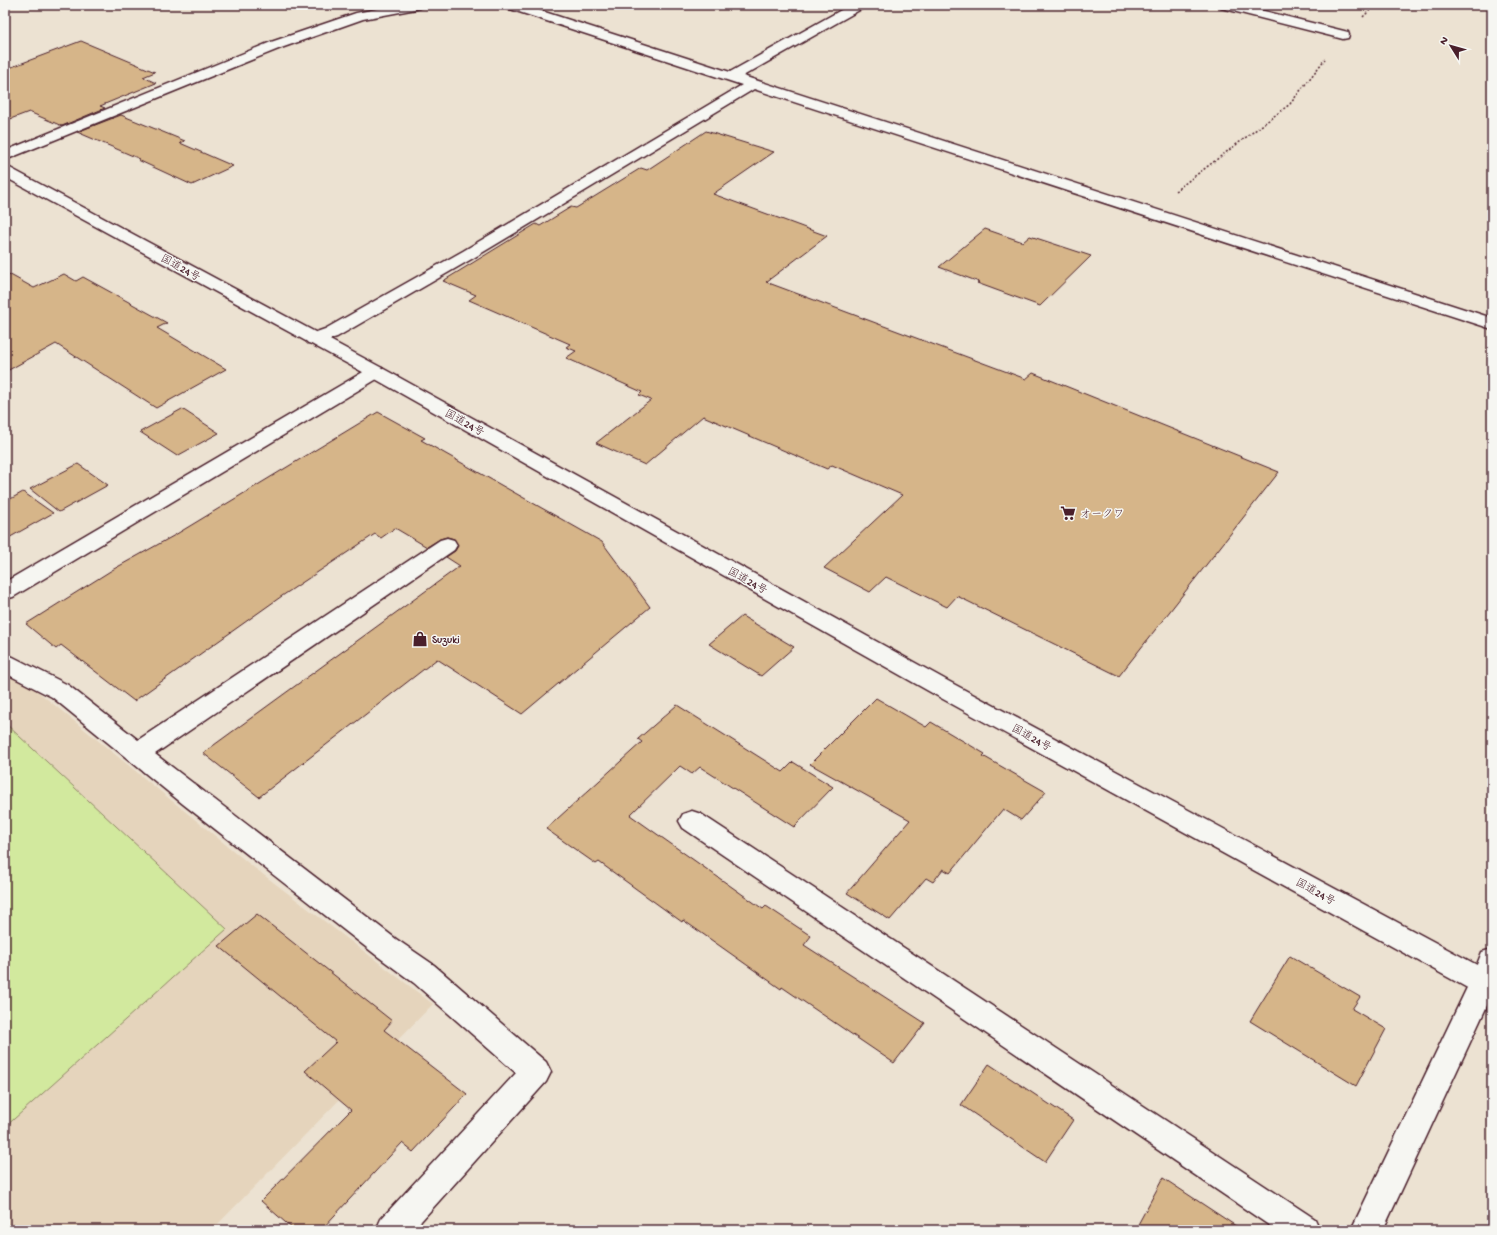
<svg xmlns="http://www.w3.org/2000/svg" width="1497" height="1235" viewBox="0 0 1497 1235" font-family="'Gochi Hand','Klee One',sans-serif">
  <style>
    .built { fill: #e5d4bc }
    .green { fill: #d2e99e; stroke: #8e8464 }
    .building { fill: #d6b589; stroke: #4a1f2b }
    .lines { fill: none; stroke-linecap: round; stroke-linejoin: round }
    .minor-casing { stroke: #4a1f2b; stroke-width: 3 }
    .major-casing { stroke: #4a1f2b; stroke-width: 3 }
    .highway-casing { stroke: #4a1f2b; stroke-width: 3 }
    .path { stroke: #4a1f2b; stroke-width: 1.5; stroke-dasharray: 2 2; stroke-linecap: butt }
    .minor { fill: #f6f6f2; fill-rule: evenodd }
    .major { fill: #f6f6f2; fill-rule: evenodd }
    .highway { fill: #f6f6f2; fill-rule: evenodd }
    .labels { text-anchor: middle; stroke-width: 3; stroke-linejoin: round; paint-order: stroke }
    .street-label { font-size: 11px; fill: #4a1f2b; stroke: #f6f6f2 }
    .poi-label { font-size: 11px; fill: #4a1f2b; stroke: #f6f6f2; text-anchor: start }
  </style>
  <rect width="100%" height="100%" fill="#ece2d2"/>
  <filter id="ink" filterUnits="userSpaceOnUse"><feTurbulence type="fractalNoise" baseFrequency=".025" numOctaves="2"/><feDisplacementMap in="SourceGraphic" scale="8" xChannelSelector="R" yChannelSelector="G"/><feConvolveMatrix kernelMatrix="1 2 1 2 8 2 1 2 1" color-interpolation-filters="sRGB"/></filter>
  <g filter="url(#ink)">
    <polygon class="built" points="5,671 20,677 252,866 433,1004 212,1230 5,1230"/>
    <polygon class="green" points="5,723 227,929 5,1127"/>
    <g class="building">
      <polygon points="81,41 155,72 143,77 156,83 100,106 105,108 62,126 29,112 5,121 5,67 9,68"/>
      <polygon points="121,115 185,141 180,143 233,166 192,185 138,160 140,159 77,132"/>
      <polygon points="706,131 774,152 713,194 827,236 766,282 1026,379 1033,373 1279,472 1119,676 957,596 947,607 886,577 870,592 824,568 902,495 832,465 827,469 703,416 645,465 596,443 651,400 639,395 642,392 566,358 576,351 566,347 570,344 469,300 476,295 443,281 536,224 540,226 571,207 576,208 641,168 647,170"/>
      <polygon points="985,229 1023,242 1030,236 1091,256 1040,306 977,283 979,282 939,267"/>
      <polygon points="5,272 34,288 64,274 76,281 83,277 167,323 157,328 226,369 156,408 56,344 5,372"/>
      <polygon points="182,409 219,433 177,456 140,432"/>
      <polygon points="378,412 425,438 421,440 602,542 650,607 522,714 437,659 259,797 203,753 460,566 446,557 455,551 458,546 454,539 447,537 440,539 427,547 395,528 381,538 375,534 282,596 134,701 61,645 56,649 26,624 112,570 175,535"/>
      <polygon points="78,464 108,485 59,512 30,489"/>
      <polygon points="23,492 53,513 5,540 5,502"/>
      <polygon points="742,616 794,647 761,676 709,644"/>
      <polygon points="876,698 926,727 931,722 985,754 983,756 1046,792 1021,820 1003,809 950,873 943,869 933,882 926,878 890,920 847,893 910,820 810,764"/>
      <polygon points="677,705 783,772 793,762 833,787 794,827 700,767 692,774 680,766 630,815 763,909 766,906 811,936 804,945 925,1023 894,1063 782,987 781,989 683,920 682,922 599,862 596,864 546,829 642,742 638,739"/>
      <polygon points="257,914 392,1021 384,1030 467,1094 413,1152 402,1143 321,1230 294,1230 261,1201 351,1110 305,1071 336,1042 219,946"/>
      <polygon points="1290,956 1360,997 1352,1009 1386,1029 1356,1086 1250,1021"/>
      <polygon points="989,1064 1073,1120 1045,1162 961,1105"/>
      <polygon points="1163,1178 1242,1230 1135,1230"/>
    </g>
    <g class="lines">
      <g class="minor-casing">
        <g id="minor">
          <polygon points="397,5 422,5 420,8 416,9 363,19 281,48 5,160 5,151 271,42 356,13"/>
          <polygon points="505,5 523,5 730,72 850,5 865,5 863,8 743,76 1492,318 1492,329 754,89 475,257 337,337 314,344 308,343 305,339 308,335 325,329 463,251 742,85 507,8"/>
          <polygon points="1219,5 1240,5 1348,32 1349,35 1348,38 1343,39 1221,8"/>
          <polygon points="376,367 382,368 385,372 382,376 13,597 5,599 5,582 370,368"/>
          <polygon points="447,538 454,540 457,545 454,550 155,754 396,939 434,965 546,1062 551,1072 546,1082 413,1230 376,1230 381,1219 516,1073 414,983 376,955 183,804 52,697 5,673 5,655 13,657 68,685 138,740 440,540"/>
          <polygon points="692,811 701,814 1315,1219 1320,1230 1276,1230 683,828 679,821 683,814"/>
          <polygon points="1484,970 1492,973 1492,995 1383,1230 1351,1230 1474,973"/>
        </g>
      </g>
      <g class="major-casing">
        <polygon id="major" points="1492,949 1492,991 1484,994 1474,991 1470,982 1482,952"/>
      </g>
      <g class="highway-casing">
        <polygon id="highway" points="5,167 10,168 382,368 948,681 1492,973 1492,999 1482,996 932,693 370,376 5,177"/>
      </g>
      <g class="path">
        <polyline points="1363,17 1375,5"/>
        <polyline points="1175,191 1290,104 1325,59"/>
      </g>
      <use href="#minor" class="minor"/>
      <use href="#major" class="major"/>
      <use href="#highway" class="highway"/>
    </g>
  </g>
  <defs>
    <g id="supermarket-bare" transform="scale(1.2)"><path d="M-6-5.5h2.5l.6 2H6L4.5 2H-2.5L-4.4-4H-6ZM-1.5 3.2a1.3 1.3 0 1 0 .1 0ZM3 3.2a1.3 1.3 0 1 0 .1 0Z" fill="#4a1f2b" stroke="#f6f6f2" stroke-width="2.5" paint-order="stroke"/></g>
    <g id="shop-bare" transform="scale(1.2)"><path d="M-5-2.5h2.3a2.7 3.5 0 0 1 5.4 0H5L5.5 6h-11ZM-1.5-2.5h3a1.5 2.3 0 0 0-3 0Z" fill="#4a1f2b" stroke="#f6f6f2" stroke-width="2.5" paint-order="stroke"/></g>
  </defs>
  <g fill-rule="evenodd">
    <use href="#supermarket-bare" x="1068" y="513"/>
    <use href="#shop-bare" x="420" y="639"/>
  </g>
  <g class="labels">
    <g class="street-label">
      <text transform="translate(181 267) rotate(29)" y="4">国道24号</text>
      <text transform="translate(465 422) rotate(29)" y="4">国道24号</text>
      <text transform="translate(748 580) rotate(29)" y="4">国道24号</text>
      <text transform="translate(1032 737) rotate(29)" y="4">国道24号</text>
      <text transform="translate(1316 891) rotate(29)" y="4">国道24号</text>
    </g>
    <g class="poi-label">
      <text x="1080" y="517">オークワ</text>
      <text x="432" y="643">Suzuki</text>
    </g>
  </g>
  <rect width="1497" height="1235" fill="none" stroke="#f6f6f2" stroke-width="20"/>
  <rect x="10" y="10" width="1477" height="1215" fill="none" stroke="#4a1f2b" stroke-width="1.5" filter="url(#ink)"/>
  <g transform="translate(1451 46) rotate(307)" stroke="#f6f6f2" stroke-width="3" paint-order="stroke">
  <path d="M0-3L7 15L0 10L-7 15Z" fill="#4a1f2b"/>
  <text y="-6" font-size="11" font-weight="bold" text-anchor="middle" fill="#4a1f2b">N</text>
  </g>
</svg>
